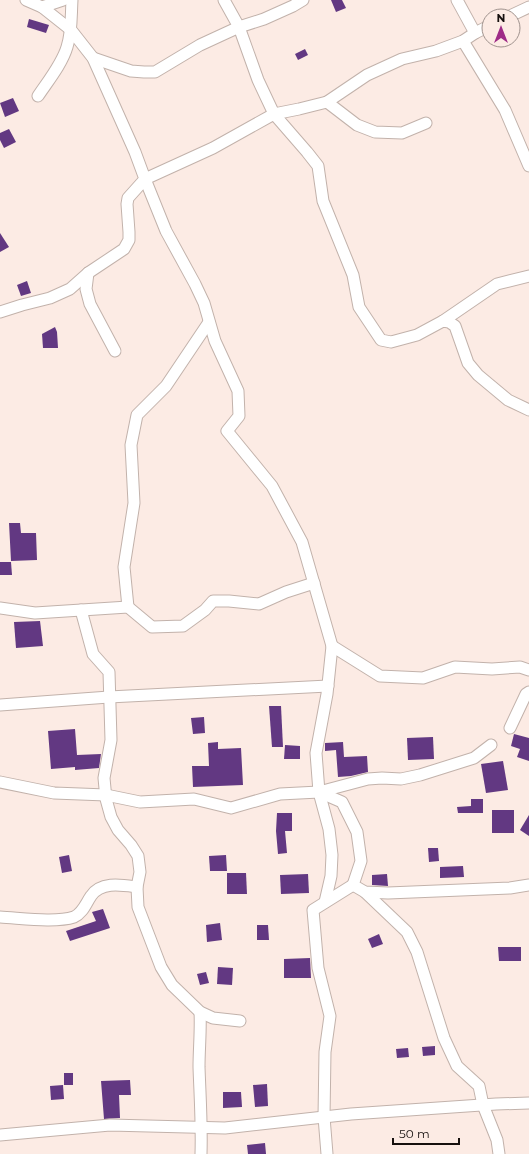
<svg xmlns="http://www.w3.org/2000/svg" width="529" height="1154" viewBox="0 0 529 1154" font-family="Montserrat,sans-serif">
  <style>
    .building { fill: #623882 }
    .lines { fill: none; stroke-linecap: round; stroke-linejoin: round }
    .minor-casing { stroke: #c2b2ab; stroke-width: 13 }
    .minor { stroke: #fff; stroke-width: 11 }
  </style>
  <rect width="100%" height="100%" fill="#fcebe4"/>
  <g class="building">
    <polygon points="331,0 342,0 346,8 336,12"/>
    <polygon points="29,19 49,25 46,33 27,27"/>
    <polygon points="305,49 308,55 298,60 295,54"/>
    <polygon points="13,98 19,111 5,117 0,103"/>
    <polygon points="9,129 16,142 4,148 0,140 0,133"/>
    <polygon points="0,233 9,247 0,252"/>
    <polygon points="27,281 31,293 21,296 17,285"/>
    <polygon points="55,327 57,332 58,348 43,348 42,334"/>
    <polygon points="9,523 20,523 21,533 36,533 37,560 11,561"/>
    <polygon points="0,562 11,562 12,575 0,575"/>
    <polygon points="40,621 43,646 16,648 14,622"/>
    <polygon points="269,706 281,706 283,747 272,747"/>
    <polygon points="204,717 205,733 193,734 191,718"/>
    <polygon points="75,729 77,755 101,754 99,768 75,770 75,767 51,769 48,731"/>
    <polygon points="514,734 529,738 529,761 517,757 520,749 511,746"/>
    <polygon points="433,737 434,759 408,760 407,738"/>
    <polygon points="218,742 218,749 241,748 243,785 193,787 192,766 209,766 208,743"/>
    <polygon points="343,742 344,757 367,756 368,772 351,776 338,777 336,750 325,751 325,743"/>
    <polygon points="285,745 300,746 300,759 284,759"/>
    <polygon points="503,761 508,790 486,793 481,764"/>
    <polygon points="471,799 483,799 483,813 458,813 457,807 471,806"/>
    <rect x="492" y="810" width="22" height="23"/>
    <polygon points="277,813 292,813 292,831 285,831 287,853 278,854 276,831"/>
    <polygon points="529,815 529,836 520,830"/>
    <polygon points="428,848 438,848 439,861 429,862"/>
    <polygon points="69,855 72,871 62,873 59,857"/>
    <polygon points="226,855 227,871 210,871 209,856"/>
    <polygon points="463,866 464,877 440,878 440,867"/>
    <polygon points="227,873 246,873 247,894 227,894"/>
    <polygon points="308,874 309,893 281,894 280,875"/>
    <polygon points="387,874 388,886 372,885 372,875"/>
    <polygon points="103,909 110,928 70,941 66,931 96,921 92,912"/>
    <polygon points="220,923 222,940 207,942 206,925"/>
    <polygon points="257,925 268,925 269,940 257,940"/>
    <polygon points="379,934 383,944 372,948 368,939"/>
    <polygon points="498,947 521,947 521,961 499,961"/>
    <polygon points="310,958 311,978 284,978 284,959"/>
    <polygon points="218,967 233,968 232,985 217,984"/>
    <polygon points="206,972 209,983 200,985 197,974"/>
    <polygon points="435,1046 435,1055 423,1056 422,1047"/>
    <polygon points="408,1048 409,1057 397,1058 396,1049"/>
    <rect x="64" y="1073" width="9" height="12"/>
    <polygon points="130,1080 131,1095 119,1095 120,1118 104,1119 101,1081"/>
    <polygon points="267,1084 268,1106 255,1107 253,1085"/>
    <polygon points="63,1085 64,1099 51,1100 50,1086"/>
    <polygon points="223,1092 241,1092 242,1107 223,1108"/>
    <polygon points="265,1143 266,1154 248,1154 247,1145"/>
  </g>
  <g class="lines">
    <g class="minor-casing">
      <g id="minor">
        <polyline points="224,0 239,27 258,80 274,114 307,152 318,166 323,201 353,275 359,307 381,340 391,342 417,335 443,321 449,322 455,326 468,363 478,375 508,400 529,410"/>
        <polyline points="457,0 475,33"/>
        <polyline points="42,7 63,0"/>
        <polyline points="510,16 529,7"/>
        <polyline points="463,41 505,110 529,166"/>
        <polyline points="93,58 131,71 144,72 155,72 200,45 239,27 264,19 293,6 303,0"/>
        <path d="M38,96C48,81 62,64 67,47C72,32 71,16 72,0"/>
        <polyline points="327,102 367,75 402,59 436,51 463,41 475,33 489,26"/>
        <polyline points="88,273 86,289 90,304 115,351"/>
        <polyline points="0,312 22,305 50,298 70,289 88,273 124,249 129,240 129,232 127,204 128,198 145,179 135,152 93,58 71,30 42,7 26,0"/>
        <polyline points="443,321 497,284 529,276"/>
        <polyline points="128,607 124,567 134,503 131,445 137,415 166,386 209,322"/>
        <polyline points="0,608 35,613 128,607 152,627 183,626 205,610 213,601 229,601 259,604 286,592 314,583"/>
        <polyline points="81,610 93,654 109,672 111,740 104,778 106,799 111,817 118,830 131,845 138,856 140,872 137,887 138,907 161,967 172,985 200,1012 213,1018 240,1021"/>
        <polyline points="332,646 380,676 423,678 455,667 492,669 520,667 529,670"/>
        <polyline points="0,705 109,697 328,686"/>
        <polyline points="510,728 526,694 529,692"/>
        <polyline points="0,782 54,793 106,795 140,802 194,799 231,808 280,794 319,792 368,779 382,778 401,779 420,775 474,758 491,745"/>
        <polyline points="319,792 342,802 357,832 361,861 353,885 365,892 388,893 510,888 529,885"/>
        <polyline points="365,892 407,932 417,952 444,1038 457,1066 479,1086 483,1105 497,1140 499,1154"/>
        <polyline points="325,902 331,876 332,855 329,829 319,792 316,753 327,694 332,646 302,542 272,486 227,431 239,416 238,391 215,341 204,303 195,284 166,231 145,179 213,148 274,114 299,109 327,102 357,125 375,132 402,133 426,123"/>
        <path d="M0,917C21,918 55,923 74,917C83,913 86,903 91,896C101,881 122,885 137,887"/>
        <path d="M200,1012C201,1030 199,1049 199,1067C200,1096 202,1125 201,1154"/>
        <polyline points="0,1135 110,1125 225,1128 351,1114 496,1104 529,1103"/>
        <polyline points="327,1154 324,1117 325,1052 330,1016 318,968 313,910 353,885"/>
      </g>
    </g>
    <use href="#minor" class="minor"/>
  </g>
  <g transform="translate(501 28)"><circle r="19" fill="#fcebe4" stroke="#a0938e"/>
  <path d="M0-3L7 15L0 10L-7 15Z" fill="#9e2b87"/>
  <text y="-6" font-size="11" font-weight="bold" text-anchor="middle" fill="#16100e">N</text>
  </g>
  <path d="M393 1138v6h66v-6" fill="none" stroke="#16100e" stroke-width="2"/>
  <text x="399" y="1138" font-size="12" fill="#16100e" stroke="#fcebe4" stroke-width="3" paint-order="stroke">50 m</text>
</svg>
